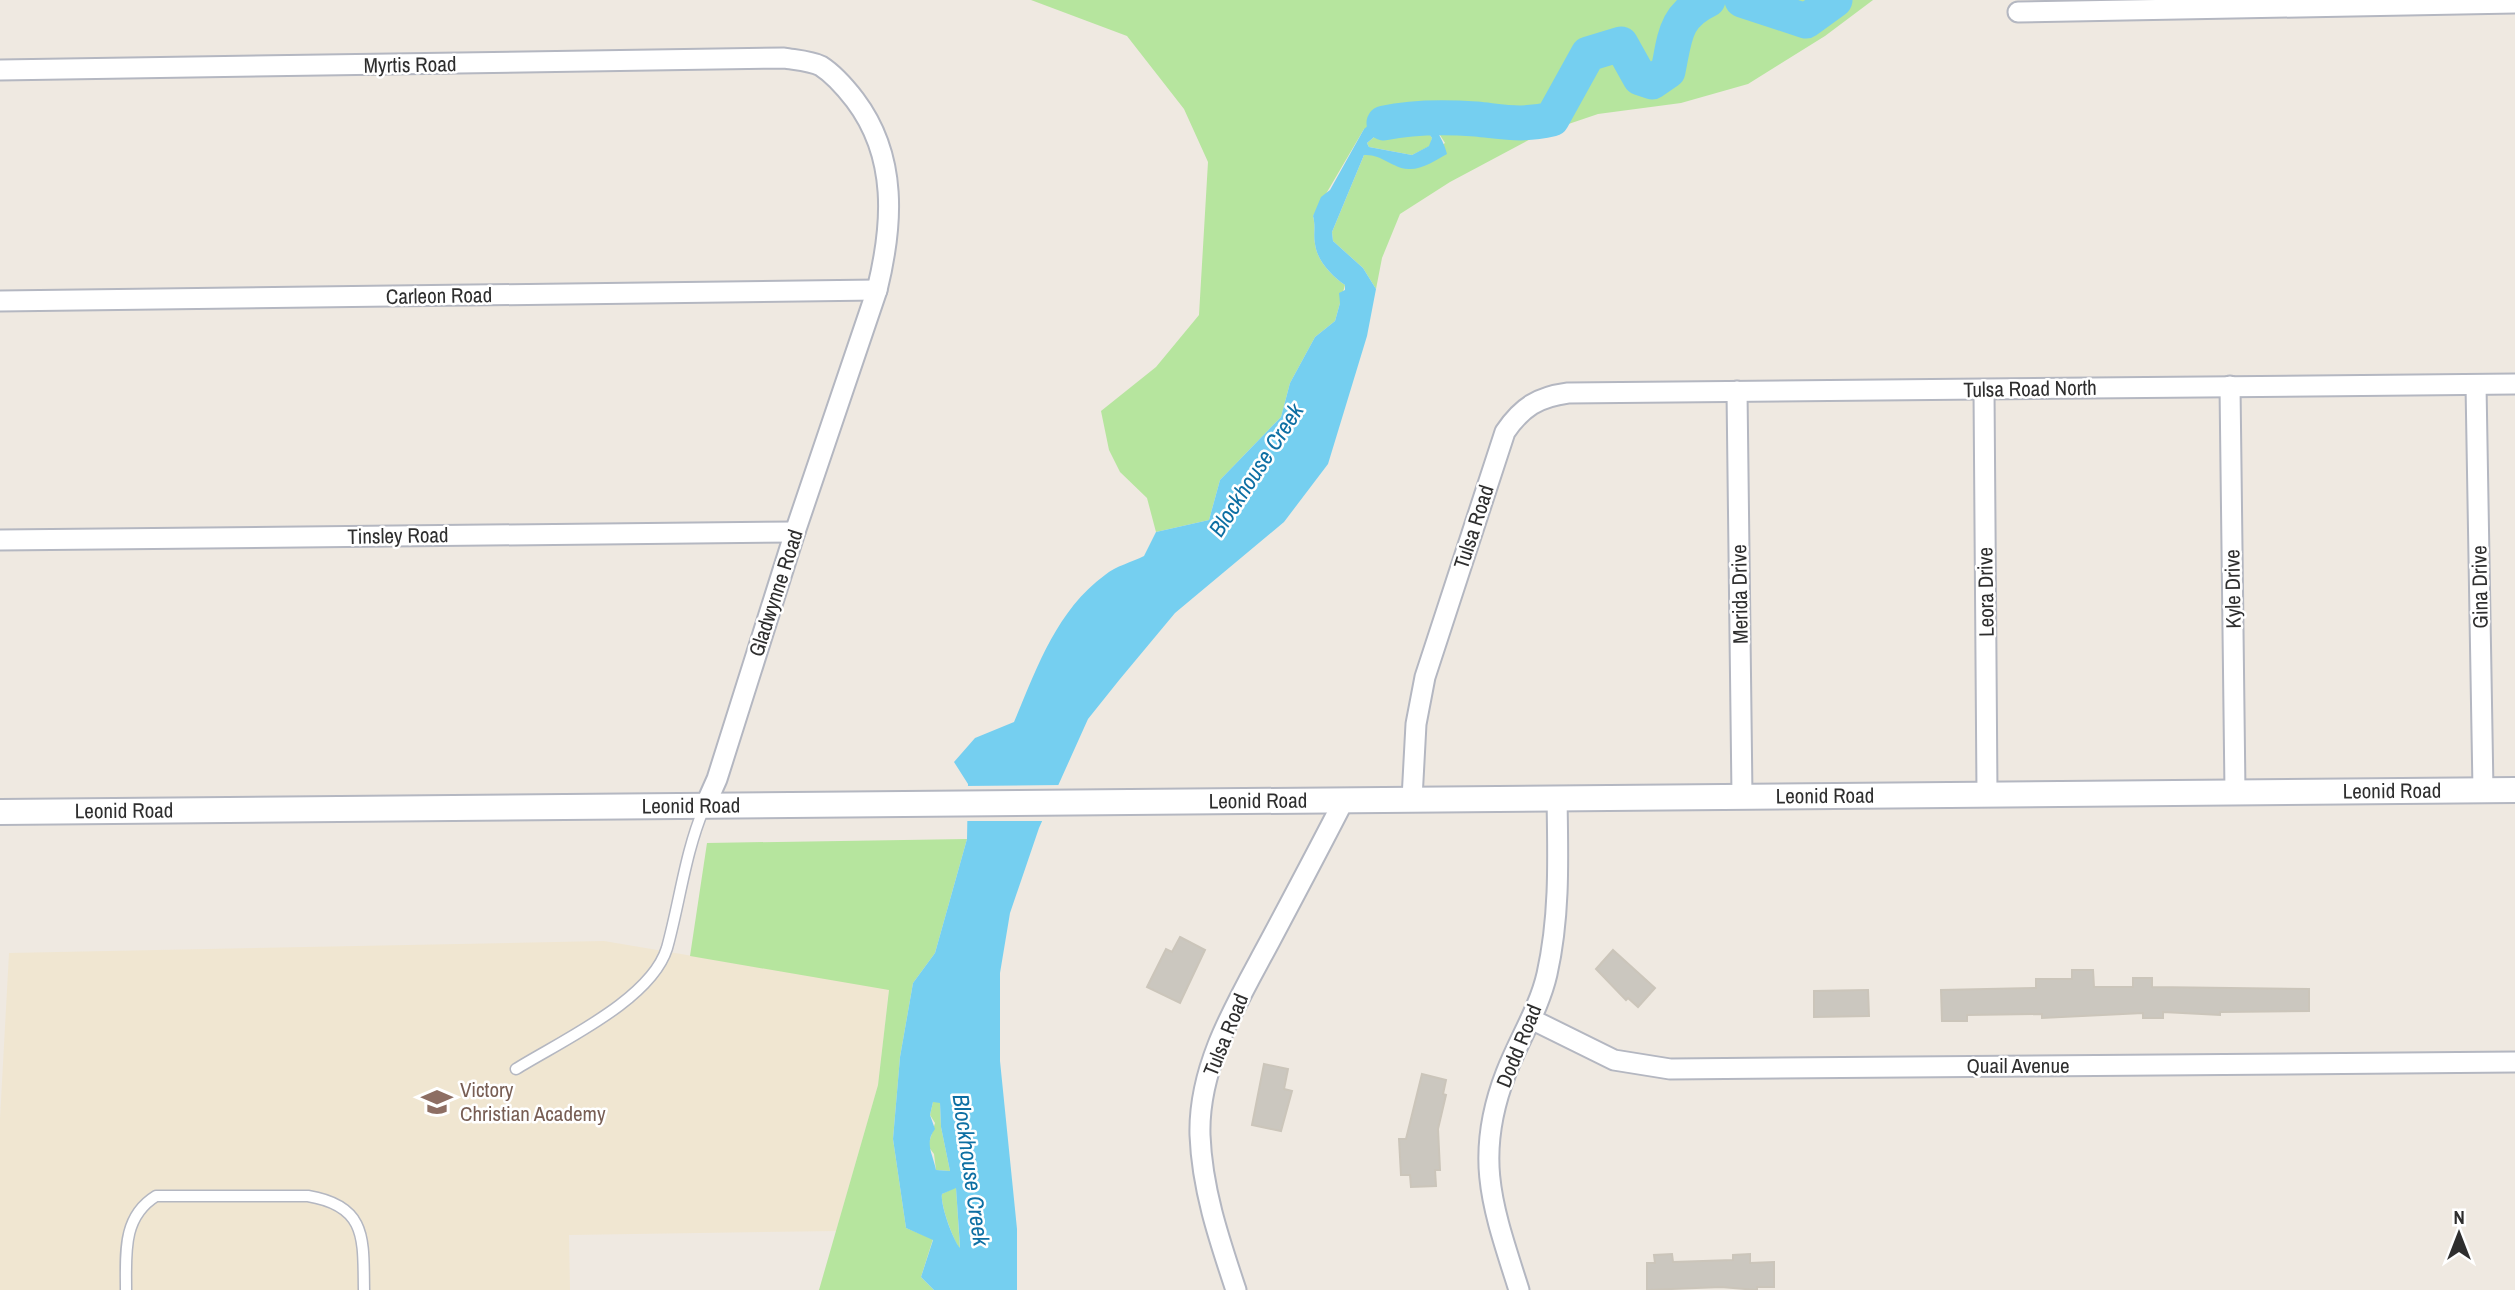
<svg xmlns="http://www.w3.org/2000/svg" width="2515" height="1290" viewBox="0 0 2515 1290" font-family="'Archivo Narrow',sans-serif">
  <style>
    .education { fill: #f0e6d1 }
    .green { fill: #b6e59e }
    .water { fill: #75cff0; fill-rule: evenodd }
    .pier { fill: #efe9e1 }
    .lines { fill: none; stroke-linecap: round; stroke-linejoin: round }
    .river { stroke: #75cff0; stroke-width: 35 }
    .building { fill: #cbc7bf; stroke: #cbc5ba; stroke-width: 2 }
    .service-casing { stroke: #b4b7c1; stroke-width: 13 }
    .minor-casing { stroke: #b4b7c1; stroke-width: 23 }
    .tertiary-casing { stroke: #b4b7c1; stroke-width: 28 }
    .service { stroke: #fff; stroke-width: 10 }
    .minor { stroke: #fff; stroke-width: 19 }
    .tertiary { stroke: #fff; stroke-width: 24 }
    .labels { text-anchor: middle; stroke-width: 5; stroke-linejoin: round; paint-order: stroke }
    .street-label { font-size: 21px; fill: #2e2e2e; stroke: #fff }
    .education-label { font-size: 21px; fill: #785e54; stroke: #fff; text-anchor: start }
    .water-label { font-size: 23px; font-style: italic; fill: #0d6fa3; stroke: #fff }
  </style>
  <rect width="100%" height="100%" fill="#efe9e1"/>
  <polygon class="education" points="604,941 889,989 878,1085 836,1231 569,1235 570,1290 0,1290 0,1119 9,953"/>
  <g class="green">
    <path d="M1031,0H1873L1825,36L1748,84L1681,103L1598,114L1542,133L1450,182L1400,214L1382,258L1376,289L1363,268L1333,241L1332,232L1364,155H1376L1408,169L1445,143L1428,116L1364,129L1313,216C1316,227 1313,234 1315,244C1317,261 1332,276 1345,285L1335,321L1315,337L1290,383L1281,417L1220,480L1209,520L1156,532L1147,498L1120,472L1109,450L1101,411L1156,367L1199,315L1208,162L1184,109L1127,36Z"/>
    <polygon points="1397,125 1424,127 1432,138 1430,146 1412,155 1369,147 1367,143 1380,132 1389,137 1392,128"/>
    <polygon points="967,839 935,953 913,983 900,1057 893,1139 906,1228 933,1239 921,1277 934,1290 819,1290 878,1085 889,990 690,956 707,843"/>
    <polygon points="933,1102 940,1102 941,1127 950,1171 936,1170 934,1154 928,1146 935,1123 930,1115"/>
    <path d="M956,1187L960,1249C953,1240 940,1204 942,1194Z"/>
  </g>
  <path class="water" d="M1417,106C1429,118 1443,137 1447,154C1436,160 1422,170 1408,169C1392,168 1382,154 1364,155L1332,232L1333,241L1363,268L1376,289L1367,336L1328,464L1284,522L1175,613L1120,679L1088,719L1039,828L1010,913L1000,973V1061L1017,1229V1290H934L921,1277L933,1240L906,1228L893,1139L900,1057L913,983L935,953L967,839L968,784L954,762L975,738L1014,722C1037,668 1056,611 1105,575C1116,566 1132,562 1144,556L1156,532L1209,520L1220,480L1281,417L1290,383L1315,337L1335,321L1340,303L1339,293L1345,290V285C1332,276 1317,261 1315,244C1313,234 1316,227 1313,216L1321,197L1330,190L1364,129L1376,119ZM1397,125L1407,126L1410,131L1424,127L1432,138L1429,146L1412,155L1369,147L1367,143L1380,132L1395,137L1392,128ZM933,1102L940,1103L941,1127L950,1171L936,1170C933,1154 924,1143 935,1129L930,1115ZM956,1188L960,1247V1248C953,1240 940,1204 942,1194Z"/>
  <polygon class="pier" points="1062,785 1046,821 964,821 965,786"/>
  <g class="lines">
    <g class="river">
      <polyline points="1742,0 1806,21 1835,0"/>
      <path d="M1384,123C1412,117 1447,117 1476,119C1506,122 1522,126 1552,119L1588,54L1621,44L1640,78L1652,82L1668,71C1675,38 1674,16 1708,0"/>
    </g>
  </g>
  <g class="building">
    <polygon points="1180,937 1205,950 1180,1003 1147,987 1166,949 1172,952"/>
    <polygon points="1613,950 1655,988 1638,1007 1628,998 1626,1000 1596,969"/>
    <polygon points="2072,970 2093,970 2094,987 2133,987 2133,978 2152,978 2152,987 2309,989 2309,1011 2220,1012 2220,1015 2163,1012 2163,1018 2143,1018 2143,1013 2042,1018 2042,1014 1967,1015 1967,1021 1942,1021 1941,990 2036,988 2036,979 2072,979"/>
    <polygon points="1868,990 1869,1016 1814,1017 1814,991"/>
    <polygon points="1264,1064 1288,1069 1284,1089 1292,1091 1281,1131 1252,1125"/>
    <polygon points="1422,1074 1446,1080 1443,1094 1446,1095 1438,1129 1440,1170 1435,1170 1436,1186 1411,1187 1410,1175 1401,1175 1399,1139 1406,1139"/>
    <polygon points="1672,1254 1673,1262 1733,1260 1733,1255 1750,1254 1750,1263 1774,1262 1774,1287 1757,1287 1757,1290 1721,1287 1647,1290 1647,1263 1655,1263 1654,1255"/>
  </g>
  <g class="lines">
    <g class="service-casing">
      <g id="service">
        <path d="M516,1069C561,1041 651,1000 667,948C680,901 685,853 704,808"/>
        <path d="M126,1290C126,1254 122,1217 156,1196H308C368,1206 363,1240 364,1290"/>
      </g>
    </g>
    <g class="minor-casing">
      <g id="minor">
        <polyline points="2018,12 2515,3"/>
        <path d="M0,70L784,58C795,60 811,61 821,66C835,75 845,87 855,100C898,157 893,225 877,290L795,532L717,779L705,806"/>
        <polyline points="0,301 877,290"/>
        <polyline points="2476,385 2483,790"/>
        <polyline points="2230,386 2235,792"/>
        <polyline points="1984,390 1987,794"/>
        <polyline points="1737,391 1742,796"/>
        <polyline points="0,540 795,532"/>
        <path d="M1412,799L1416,724L1425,677L1505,432C1522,407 1538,397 1568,393L2515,384"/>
        <polyline points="1531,1019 1614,1060 1670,1069 2515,1062"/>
        <path d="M1236,1290C1219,1239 1202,1189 1200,1135C1198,1065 1238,1001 1270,941C1295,894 1320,847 1344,800"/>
        <path d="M1519,1290C1493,1208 1473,1158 1506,1073C1519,1039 1539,1009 1547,974C1560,916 1558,858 1557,798"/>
      </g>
    </g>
    <g class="tertiary-casing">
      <g id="tertiary">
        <path id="s1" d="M0,812L2515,790"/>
      </g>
    </g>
    <use href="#service" class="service"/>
    <use href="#minor" class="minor"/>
    <use href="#tertiary" class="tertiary"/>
  </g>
  <defs>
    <g id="school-bare" transform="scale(2.415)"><path d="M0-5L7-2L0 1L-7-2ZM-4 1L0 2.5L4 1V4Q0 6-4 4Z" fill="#8d6e63" stroke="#fff" stroke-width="2.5" paint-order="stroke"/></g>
  </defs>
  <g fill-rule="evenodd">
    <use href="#school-bare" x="437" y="1102"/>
  </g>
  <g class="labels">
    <g class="street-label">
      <text transform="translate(410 65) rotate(-1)" y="7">Myrtis Road</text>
      <text transform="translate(439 296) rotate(-1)" y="7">Carleon Road</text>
      <text transform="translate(2030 389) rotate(-1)" y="7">Tulsa Road North</text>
      <text transform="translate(1474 527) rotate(-72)" y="7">Tulsa Road</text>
      <text transform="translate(398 536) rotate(-1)" y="7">Tinsley Road</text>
      <text transform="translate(2480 587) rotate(-91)" y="7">Gina Drive</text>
      <text transform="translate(2233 589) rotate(-91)" y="7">Kyle Drive</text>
      <text transform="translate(1986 592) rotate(-91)" y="7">Leora Drive</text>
      <text transform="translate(776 593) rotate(-72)" y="7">Gladwynne Road</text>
      <text transform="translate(1740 594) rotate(-91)" y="7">Merida Drive</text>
      <text dy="7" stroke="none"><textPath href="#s1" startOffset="2392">Leonid Road</textPath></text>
      <text dy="7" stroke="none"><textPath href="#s1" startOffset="1825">Leonid Road</textPath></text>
      <text dy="7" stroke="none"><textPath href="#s1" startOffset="1258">Leonid Road</textPath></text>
      <text dy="7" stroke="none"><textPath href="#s1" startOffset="691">Leonid Road</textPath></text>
      <text dy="7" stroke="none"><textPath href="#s1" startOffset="124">Leonid Road</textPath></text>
      <text transform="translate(1226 1035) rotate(-68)" y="7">Tulsa Road</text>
      <text transform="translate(1519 1046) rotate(-68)" y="7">Dodd Road</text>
      <text x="2018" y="1073">Quail Avenue</text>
    </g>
    <g class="education-label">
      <text x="460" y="1097">Victory<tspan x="460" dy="24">Christian Academy</tspan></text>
    </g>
    <g class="water-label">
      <text transform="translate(1256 470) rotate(-57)" y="8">Blockhouse Creek</text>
      <text transform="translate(971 1170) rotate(82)" y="8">Blockhouse Creek</text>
    </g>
  </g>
  <g transform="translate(2459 1234)" stroke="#ffffff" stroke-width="5" paint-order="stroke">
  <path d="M0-5L12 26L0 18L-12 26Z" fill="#2e2e2e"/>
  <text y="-10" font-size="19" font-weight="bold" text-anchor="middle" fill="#2e2e2e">N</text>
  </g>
</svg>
